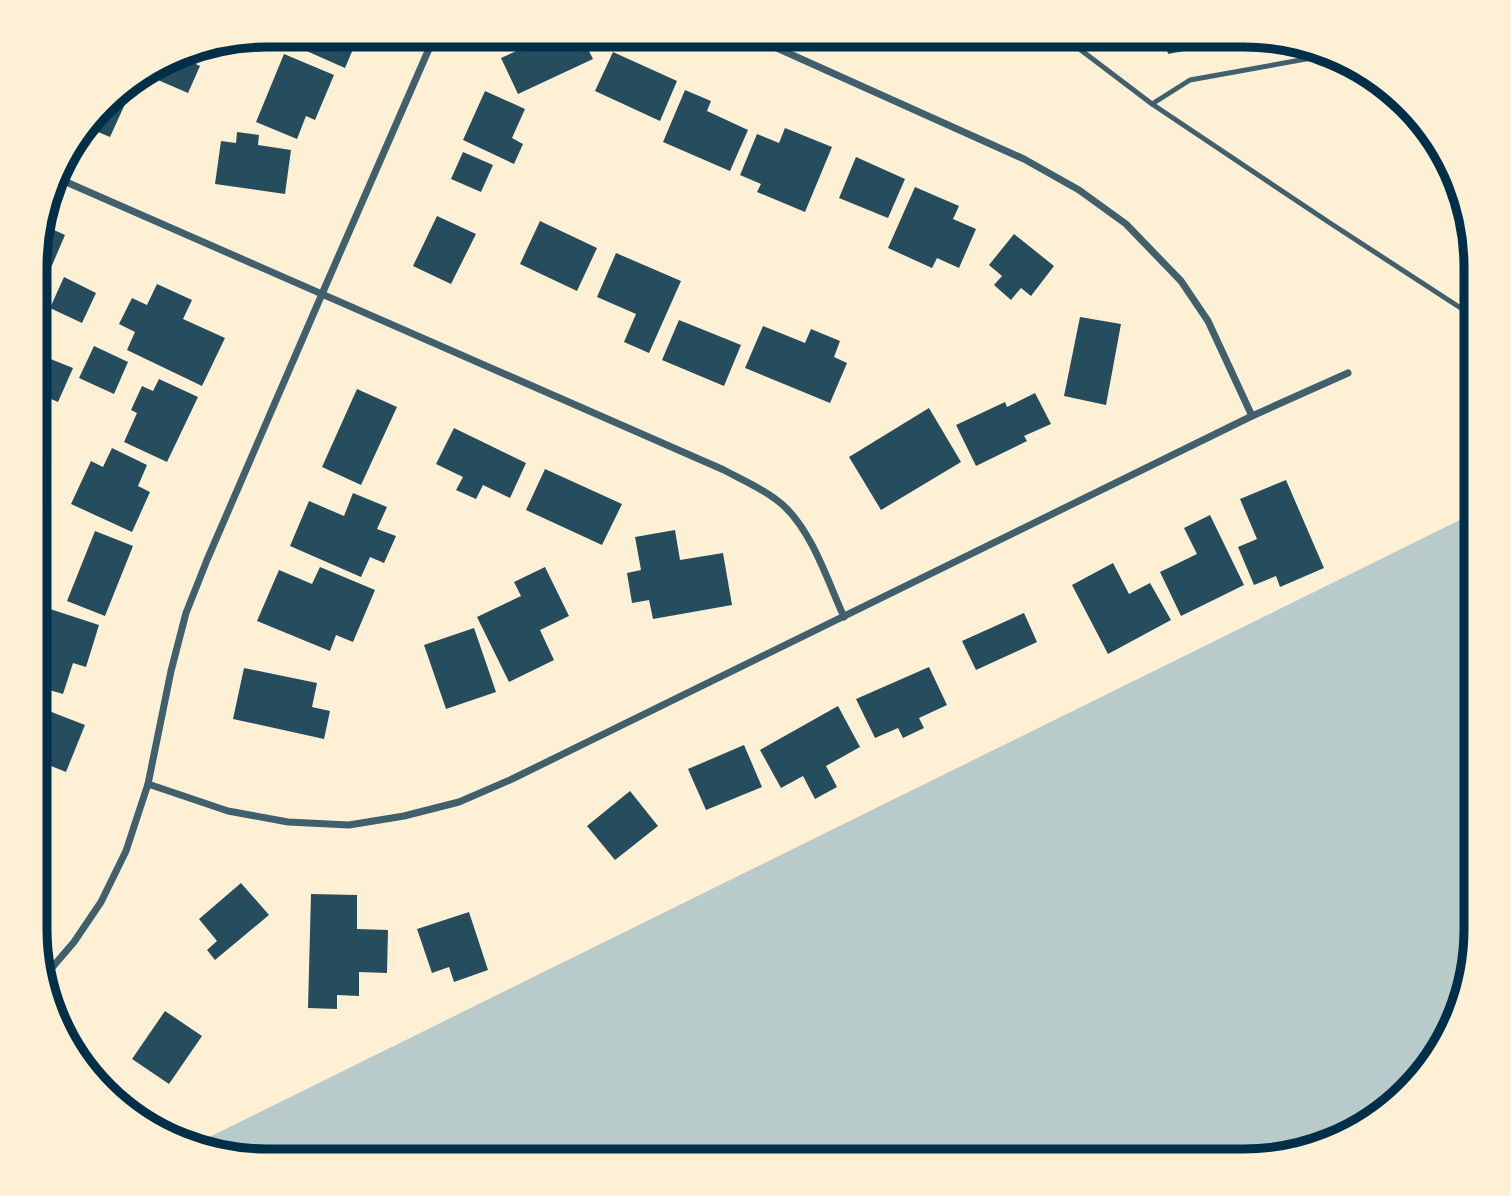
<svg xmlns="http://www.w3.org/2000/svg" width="1511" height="1196" viewBox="0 0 1511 1196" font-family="'Sofia Sans Condensed',sans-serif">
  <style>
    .green { fill: #b9caca }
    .building { fill: #264d5e }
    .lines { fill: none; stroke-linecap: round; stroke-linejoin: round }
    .service { stroke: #3f606c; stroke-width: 5 }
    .minor { stroke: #3f606c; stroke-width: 7 }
    .rim { fill: none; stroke: #003049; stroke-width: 9 }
  </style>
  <rect width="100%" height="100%" fill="#fdf0d5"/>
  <polygon class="green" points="1476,512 1475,944 1458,1018 1418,1082 1333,1143 1243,1161 253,1161 191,1146"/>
  <g class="building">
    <polygon points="309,35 359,35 345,68 302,49"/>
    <polygon points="552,35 581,35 593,59 518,94 501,58"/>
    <polygon points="1155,35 1252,35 1253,38 1168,54 1165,41 1156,43"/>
    <polygon points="613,52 677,81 660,121 595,91"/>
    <polygon points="284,54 334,75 315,120 306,116 297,139 256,122"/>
    <polygon points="178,56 200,66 188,93 158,80 165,63"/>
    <polygon points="136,80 110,137 86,127 115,92"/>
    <polygon points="685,90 711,101 707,111 748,130 730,171 663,142"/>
    <polygon points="485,91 525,109 512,138 523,144 514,164 463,140"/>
    <polygon points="785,128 832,147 805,212 757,192 761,184 740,175 757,134 779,143"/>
    <polygon points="237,132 259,135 258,145 291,150 285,194 215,184 221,141 236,143"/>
    <polygon points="463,152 493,165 481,192 451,179"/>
    <polygon points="856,157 905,179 888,218 839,198"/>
    <polygon points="915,187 959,206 953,219 976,229 959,268 937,258 932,268 888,248"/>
    <polygon points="437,216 476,234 451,284 413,266"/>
    <polygon points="540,221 597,248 577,291 520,264"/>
    <polygon points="41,224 65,235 44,284 37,281 37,237"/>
    <polygon points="1014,234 1054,266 1031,296 1021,288 1011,300 994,285 1002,276 989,265"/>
    <polygon points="616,253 681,281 649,353 624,342 636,314 597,297"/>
    <polygon points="64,277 96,293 82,323 50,308"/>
    <polygon points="157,284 192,300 183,319 225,338 202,386 127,350 135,332 119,324 132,298 147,305"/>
    <polygon points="1080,317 1121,324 1106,405 1064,396"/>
    <polygon points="679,320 741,345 724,386 662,360"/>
    <polygon points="763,326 805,343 811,329 840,341 834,357 847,363 830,403 745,368"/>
    <polygon points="94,346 128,362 114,394 79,378"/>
    <polygon points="38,354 73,368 58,402 37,393"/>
    <polygon points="159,379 198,397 167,462 124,442 137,413 131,410 142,386 153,391"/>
    <polygon points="357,389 397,407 361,485 322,467"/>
    <polygon points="1035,393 1051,424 1024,436 1027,441 976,466 956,425 1005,402 1007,407"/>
    <polygon points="929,408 961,462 881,510 849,457"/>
    <polygon points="454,428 526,463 510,498 483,485 476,499 456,490 463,477 436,464"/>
    <polygon points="112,448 147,465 138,486 150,492 132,532 71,504 91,461 103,467"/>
    <polygon points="545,469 622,504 602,545 526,510"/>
    <polygon points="1286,480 1324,568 1280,587 1276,576 1254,585 1238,547 1257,539 1240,499"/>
    <polygon points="353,493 387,507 377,529 396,536 384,563 370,557 361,577 290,546 309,501 344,516"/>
    <polygon points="1210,515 1244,585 1181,616 1160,572 1197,554 1184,528"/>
    <polygon points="675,530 680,560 723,553 732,605 653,619 649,600 632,603 627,573 641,570 635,537"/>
    <polygon points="95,531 133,546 105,616 67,601"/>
    <polygon points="1113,563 1129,594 1150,583 1171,620 1108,654 1072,585"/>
    <polygon points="320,567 375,590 353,642 336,635 330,651 257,621 279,570 312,584"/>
    <polygon points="545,567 569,616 540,630 554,660 509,682 477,617 521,596 514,582"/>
    <polygon points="44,607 99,625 86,667 73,663 63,694 36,686 36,630"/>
    <polygon points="1024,613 1037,642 976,670 962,641"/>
    <polygon points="474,628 496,692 446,709 424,645"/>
    <polygon points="929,667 947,705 919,718 924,728 903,738 898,728 875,738 856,699"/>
    <polygon points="244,668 317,683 312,707 330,711 324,739 233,719"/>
    <polygon points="36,706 85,725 66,772 36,760"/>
    <polygon points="838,706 860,747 826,766 837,787 815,799 803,776 781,788 760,750"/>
    <polygon points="744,745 762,787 706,810 688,769"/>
    <polygon points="630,791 658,826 615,860 587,826"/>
    <polygon points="241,883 269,915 215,960 207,950 217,941 199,919"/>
    <polygon points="311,894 357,895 357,929 388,930 387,973 359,972 359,996 337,995 337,1009 308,1008"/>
    <polygon points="469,912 488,970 454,982 449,967 432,973 417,929"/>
    <polygon points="165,1011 202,1036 169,1084 132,1059"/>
    <polygon points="130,1095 134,1116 114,1103 111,1099"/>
  </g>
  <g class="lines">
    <g class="service">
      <polyline points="1061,35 1152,104 1330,223 1476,318"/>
      <polyline points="1152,104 1190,80 1334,54"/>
    </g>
    <g class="minor">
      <polyline points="748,35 1024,159 1079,190 1126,224 1181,281 1208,321 1252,416"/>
      <path d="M57,178L724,470C744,481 768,491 785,507C813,534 828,582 844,617"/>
      <polyline points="148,784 228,811 288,822 349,825 404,816 459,802 510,780 1252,416 1348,373"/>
      <polyline points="44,977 74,942 101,902 126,851 148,784 171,671 186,613 207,560 322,294 435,35"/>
    </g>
  </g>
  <path d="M0 0H1511V1196H0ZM267 47H1244A220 220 0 0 1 1464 267V929A220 220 0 0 1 1244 1149H267A220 220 0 0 1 47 929V267A220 220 0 0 1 267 47Z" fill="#fdf0d5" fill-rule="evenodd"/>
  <path class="rim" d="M267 47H1244A220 220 0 0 1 1464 267V929A220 220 0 0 1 1244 1149H267A220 220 0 0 1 47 929V267A220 220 0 0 1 267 47Z"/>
</svg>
